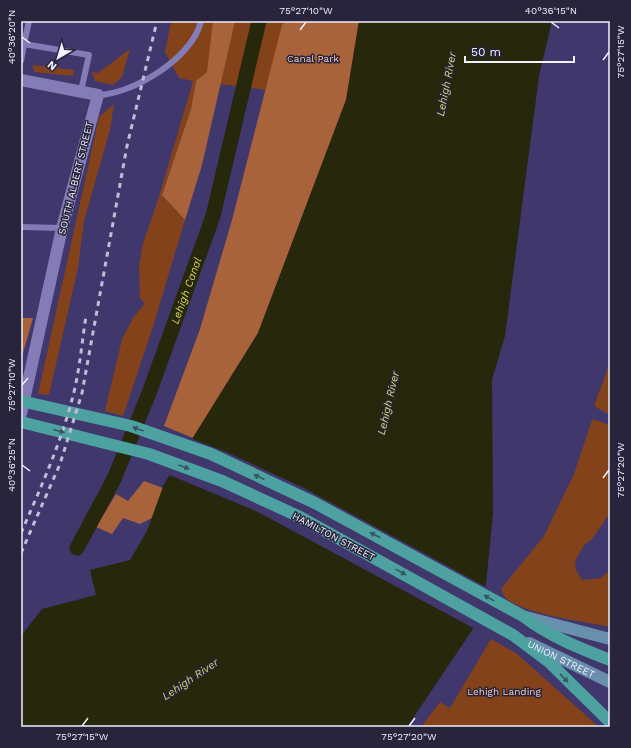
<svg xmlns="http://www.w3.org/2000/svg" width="631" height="748" viewBox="0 0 631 748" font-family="'Work Sans',sans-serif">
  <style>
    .green { fill: #83421a }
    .forest { fill: #a9633b }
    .water { fill: #27270c }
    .pier { fill: #40376d }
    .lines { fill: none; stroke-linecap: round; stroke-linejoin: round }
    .canal { stroke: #27270c; stroke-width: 15 }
    .lane { stroke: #837cb7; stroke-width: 6 }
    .street { stroke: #837cb7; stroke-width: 12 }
    .secondary { stroke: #688fac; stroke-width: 12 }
    .primary { stroke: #4da2a1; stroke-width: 12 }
    .rail { stroke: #c0bdd5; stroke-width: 3; stroke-dasharray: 5 5; stroke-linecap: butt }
    .oneway { fill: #365664 }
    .ticks { fill: none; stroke: #f1f0fd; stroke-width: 1.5 }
    .labels { text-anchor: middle; stroke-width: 3; stroke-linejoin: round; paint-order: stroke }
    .park-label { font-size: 10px; fill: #fad1bc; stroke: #27243c }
    .street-label { font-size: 10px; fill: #f1f0fd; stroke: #27243c }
    .water-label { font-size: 11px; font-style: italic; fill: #d4d463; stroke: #27243c }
    .neatline { fill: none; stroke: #f1f0fd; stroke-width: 1.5 }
    .ticks-label { font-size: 10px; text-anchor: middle; fill: #f1f0fd }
  </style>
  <rect width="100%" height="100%" fill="#40376d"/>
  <g class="green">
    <polygon points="171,21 359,21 346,100 196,81 191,109 162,195 185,220 152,330 123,416 105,411 122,339 133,318 145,303 140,299 139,266 143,243 158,200 193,81 179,78 165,52"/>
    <polygon points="130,49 122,77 113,85 95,81 92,72 98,73"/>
    <polygon points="32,65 74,70 73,76 35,72"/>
    <polygon points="114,104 110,130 84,221 78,268 49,395 38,394 99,117"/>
    <polygon points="610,362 610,415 594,406"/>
    <path d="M592,420H596L610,425V513L592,539L584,545L575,561L576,570L582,580L601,578L610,570V627C587,622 520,614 505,597C503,595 502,591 501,589L544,536L574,474Z"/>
    <polygon points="491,639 516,653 599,727 421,727 440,702 450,708"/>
  </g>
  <g class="forest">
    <polygon points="213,21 235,21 202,165 185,220 162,195 191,109 196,81 207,72"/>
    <polygon points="286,21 359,21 346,100 258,333 193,438 164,426 200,329 232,220 282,25"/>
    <polygon points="21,318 33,318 21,360"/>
    <polygon points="144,481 163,488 152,518 140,524 123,518 112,534 96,527 116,494 128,501"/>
  </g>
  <polygon class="water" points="359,21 552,21 539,76 505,336 492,380 493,514 483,614 407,727 21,727 21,636 42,609 96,595 90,570 130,560 147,531 164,484 258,333 346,100"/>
  <polygon class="pier" points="190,438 226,452 304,488 488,588 485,615 475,629 256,511 167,474"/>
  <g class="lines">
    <path class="canal" id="s1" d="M77,548L114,479L149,393L213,216L259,21"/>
    <g class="lane">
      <polyline points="24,44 29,21"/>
      <polyline points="21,61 24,44 89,55 81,91"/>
      <path d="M98,95C133,94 193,58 201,21"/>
      <polyline points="21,227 62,228"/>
    </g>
    <polyline class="street" points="21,80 98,95 62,228 21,414"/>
    <g class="secondary">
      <polyline points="526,617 610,639"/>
      <path id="s2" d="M529,643L610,682"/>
    </g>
    <g class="primary">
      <path d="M21,401L131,426L211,454L315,503L523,616C549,636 579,648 610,660"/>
      <polyline points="21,422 149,454 222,481 300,517 513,635 549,662 610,722"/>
    </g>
    <g class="rail">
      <path d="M21,533C41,487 62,441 74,392C80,367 82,341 86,316"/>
      <polyline points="21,553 60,464 82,393 127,146 157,21"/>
    </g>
  </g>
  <defs><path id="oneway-solid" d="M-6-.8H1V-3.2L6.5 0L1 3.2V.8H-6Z"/></defs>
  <g class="oneway">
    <use href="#oneway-solid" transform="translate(138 429) rotate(-160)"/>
    <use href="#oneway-solid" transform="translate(59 431) rotate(15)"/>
    <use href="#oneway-solid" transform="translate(184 467) rotate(20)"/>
    <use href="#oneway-solid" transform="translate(259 477) rotate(-155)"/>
    <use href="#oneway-solid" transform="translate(375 535) rotate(-152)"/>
    <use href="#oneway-solid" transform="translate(401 572) rotate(29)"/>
    <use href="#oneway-solid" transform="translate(489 598) rotate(-151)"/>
    <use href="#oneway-solid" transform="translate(564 678) rotate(46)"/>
  </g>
  <path class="ticks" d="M551,22L559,28M300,30L306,22M22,37L30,43M603,60L609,52M22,385L28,378M22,465L30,471M603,478L609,470M82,726L88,718M409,726L415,718"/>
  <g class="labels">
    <g class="park-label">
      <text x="313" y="62">Canal Park</text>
      <text x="504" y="695">Lehigh Landing</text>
    </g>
    <g class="street-label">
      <text transform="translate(75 178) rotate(-76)" y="4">SOUTH ALBERT STREET</text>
      <text transform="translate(334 536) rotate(28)" y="4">HAMILTON STREET</text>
      <text dy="4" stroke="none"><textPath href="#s2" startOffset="36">UNION STREET</textPath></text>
    </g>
    <g class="water-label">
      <text transform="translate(446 84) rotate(-79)" y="4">Lehigh River</text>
      <text dy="4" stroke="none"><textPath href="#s1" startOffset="280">Lehigh Canal</textPath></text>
      <text transform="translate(388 403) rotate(-77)" y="4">Lehigh River</text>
      <text transform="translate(190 679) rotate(-34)" y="4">Lehigh River</text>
    </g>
  </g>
  <rect width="631" height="748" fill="none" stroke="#27243c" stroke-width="44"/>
  <g transform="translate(58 58) rotate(218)" stroke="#27243c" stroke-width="3" paint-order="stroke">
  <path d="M0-3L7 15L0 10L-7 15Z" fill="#f1f0fd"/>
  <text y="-6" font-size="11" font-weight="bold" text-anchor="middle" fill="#f1f0fd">N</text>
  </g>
  <path d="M465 56v6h109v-6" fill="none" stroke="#f1f0fd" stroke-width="2"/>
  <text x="471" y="56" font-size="12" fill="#f1f0fd" stroke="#27243c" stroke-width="3" paint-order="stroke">50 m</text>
  <rect x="22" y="22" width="587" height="704" class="neatline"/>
  <g class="ticks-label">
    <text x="306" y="14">75°27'10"W</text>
    <text x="551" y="14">40°36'15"N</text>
    <text transform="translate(11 37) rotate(-90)" y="4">40°36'20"N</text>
    <text transform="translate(620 52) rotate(-90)" y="4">75°27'15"W</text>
    <text transform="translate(11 385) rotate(-90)" y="4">75°27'10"W</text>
    <text transform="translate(11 465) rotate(-90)" y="4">40°36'25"N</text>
    <text transform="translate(620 470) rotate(-90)" y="4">75°27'20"W</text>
    <text x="82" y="740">75°27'15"W</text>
    <text x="409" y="740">75°27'20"W</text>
  </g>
</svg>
